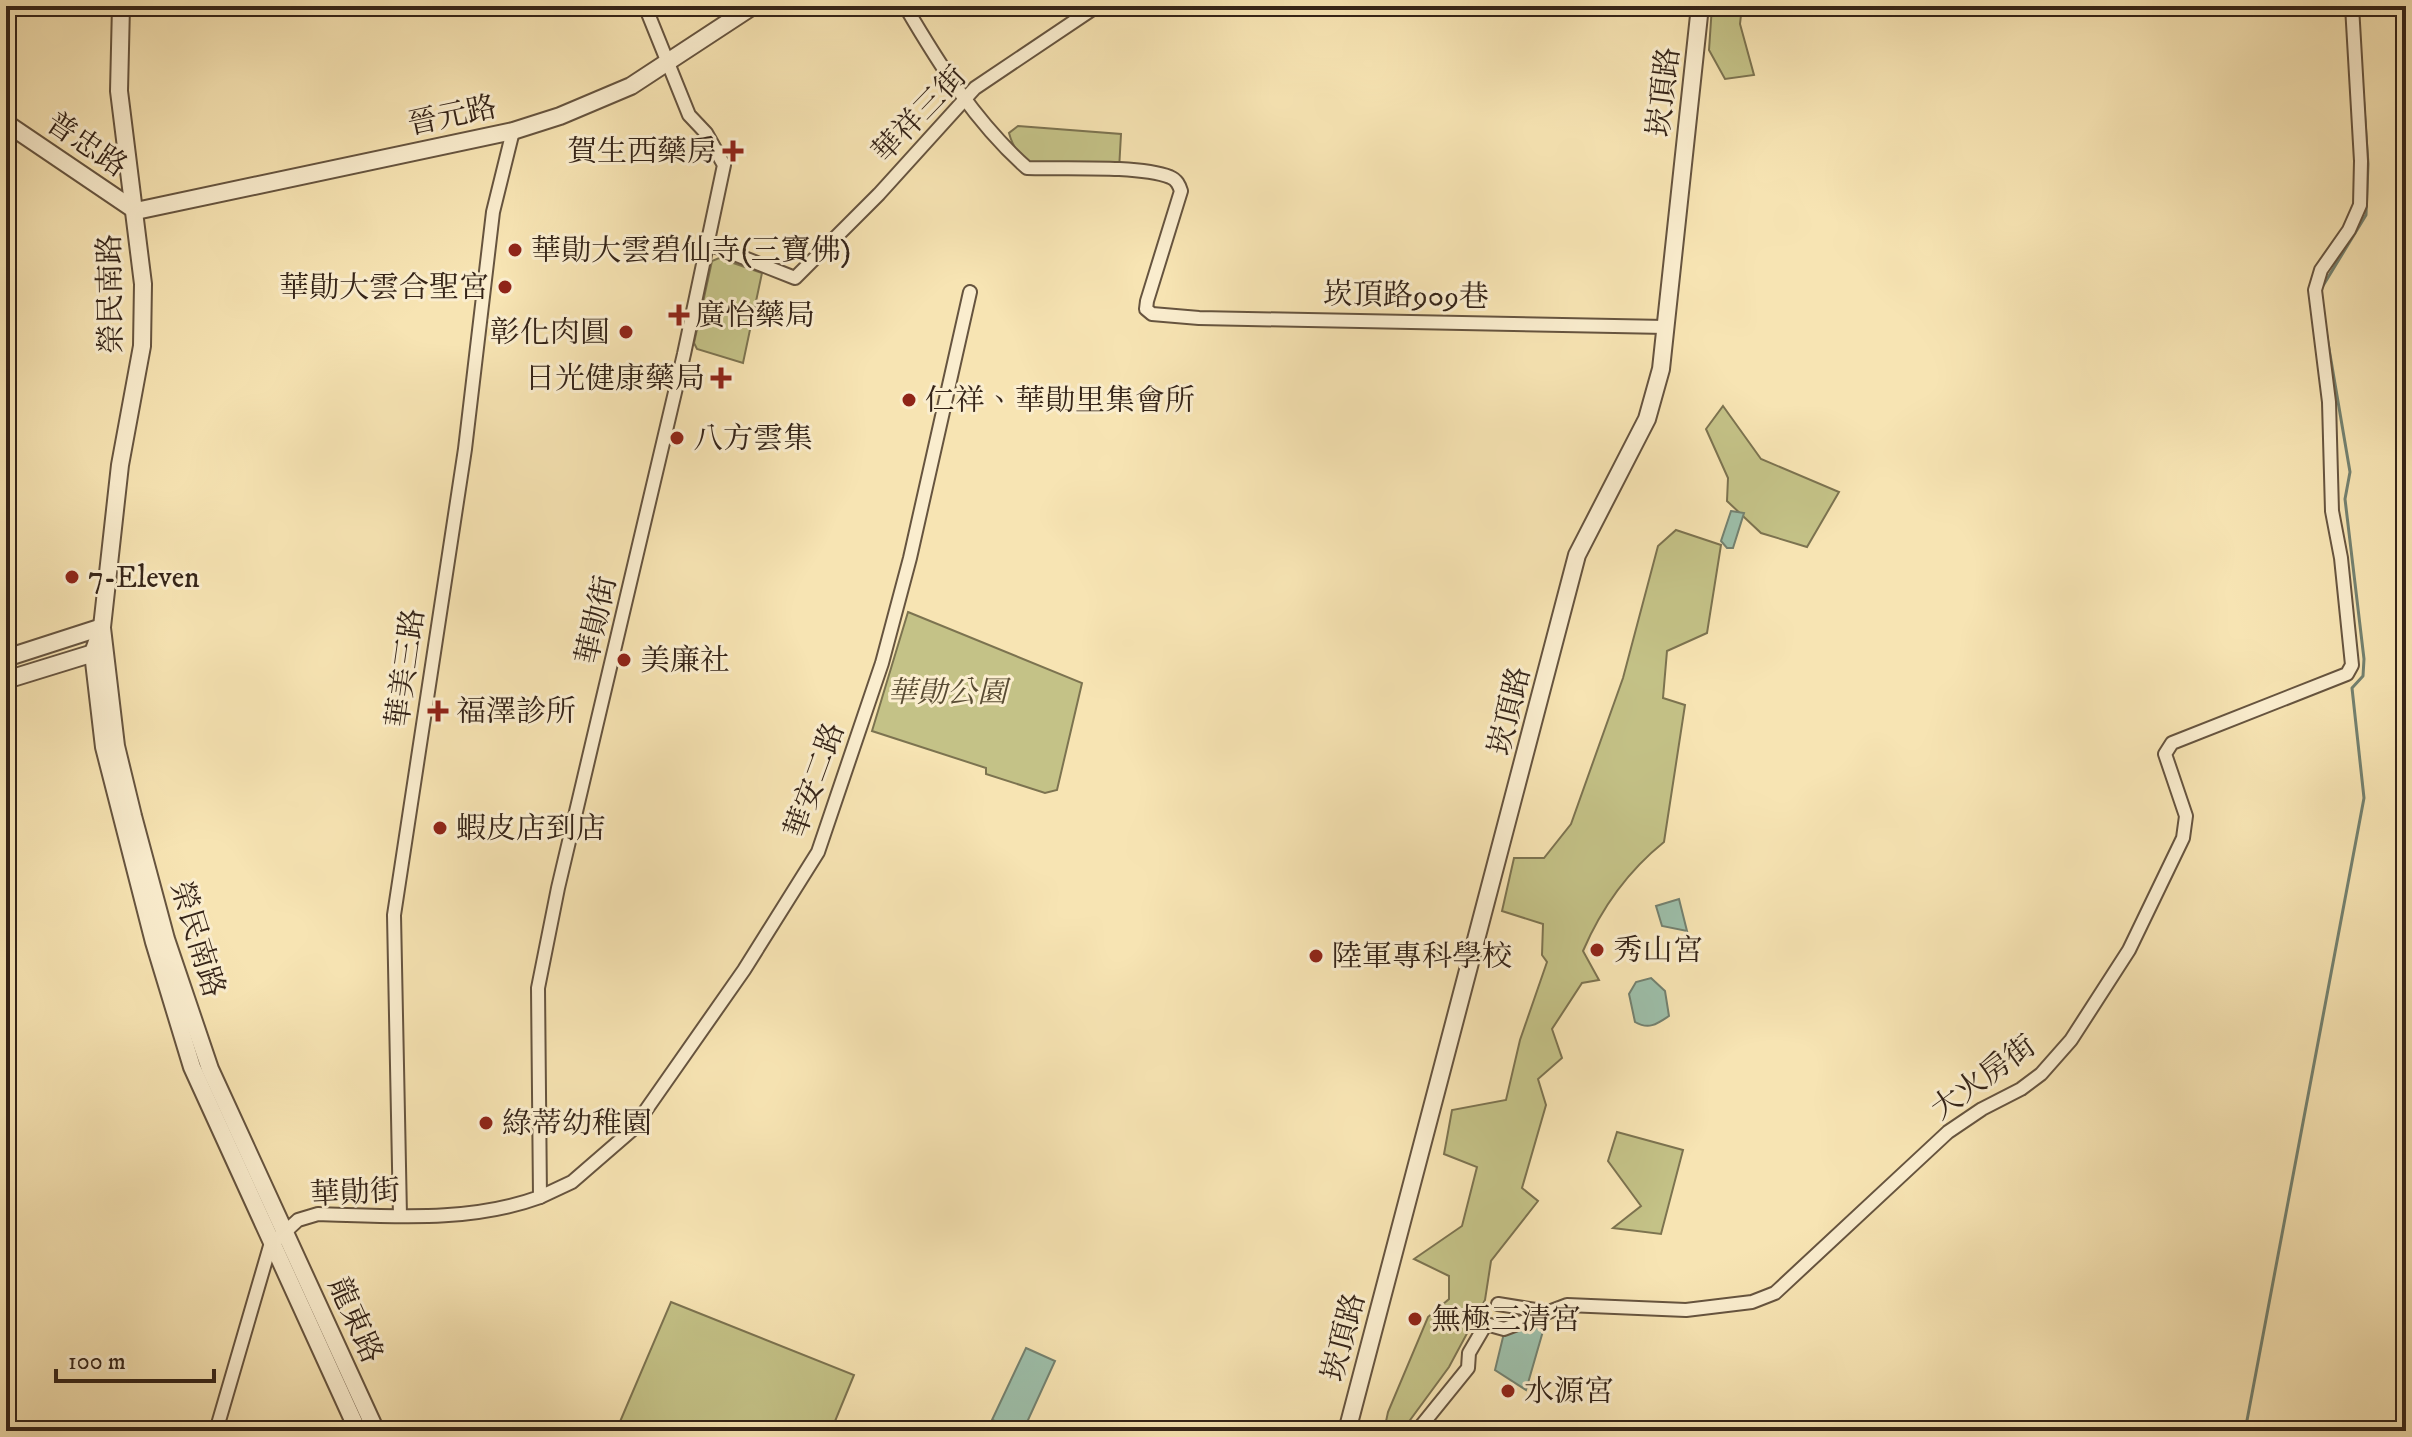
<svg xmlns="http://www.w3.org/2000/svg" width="2412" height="1437" viewBox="0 0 2412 1437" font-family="'IM FELL DW Pica','Noto Serif TC',serif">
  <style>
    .green { fill: #c4c287; stroke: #7c7350; stroke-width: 2 }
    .water { fill: #9dbfaa; stroke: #738170; stroke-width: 2 }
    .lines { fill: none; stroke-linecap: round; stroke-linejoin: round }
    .stream { stroke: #738170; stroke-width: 3 }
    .minor-casing { stroke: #66543f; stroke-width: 16 }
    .tertiary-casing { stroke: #66543f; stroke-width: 20 }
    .minor { stroke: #faedce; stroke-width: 12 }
    .tertiary { stroke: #faedce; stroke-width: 16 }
    .poi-dot { fill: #8f2418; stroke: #faedce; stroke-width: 3 }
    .labels { text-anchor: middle; stroke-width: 6; stroke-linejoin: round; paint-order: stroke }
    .street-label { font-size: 30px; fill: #352418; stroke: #faedce }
    .poi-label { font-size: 30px; fill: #352418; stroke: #faedce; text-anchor: start }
    .park-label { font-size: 30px; font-style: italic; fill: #594c34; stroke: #faedce }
  </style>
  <rect width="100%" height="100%" fill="#f7e4b3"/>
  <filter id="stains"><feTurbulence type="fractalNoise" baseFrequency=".0025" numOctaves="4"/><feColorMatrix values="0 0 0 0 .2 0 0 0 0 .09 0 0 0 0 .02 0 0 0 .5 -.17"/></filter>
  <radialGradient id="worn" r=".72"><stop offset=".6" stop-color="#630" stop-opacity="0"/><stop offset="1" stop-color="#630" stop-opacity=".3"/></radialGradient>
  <g class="green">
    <polygon points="1712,6 1742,6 1740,24 1754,75 1725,79 1709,50"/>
    <path d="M1018,126L1121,134L1119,170L1033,164C1020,158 1013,148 1009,133Z"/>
    <polygon points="719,258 762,273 743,363 697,349 694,343 712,261"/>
    <polygon points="1723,406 1761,459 1839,492 1807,547 1761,533 1727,501 1728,478 1706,429"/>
    <path d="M1676,530L1721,545L1707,633L1667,651L1663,698L1685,705L1664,842C1628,871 1601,909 1583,951L1599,980L1582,983L1552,1029L1562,1058L1538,1079L1546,1105L1522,1188L1538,1201L1491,1261L1485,1300L1449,1367L1402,1431H1384L1388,1412L1428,1317L1449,1299V1276L1414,1259L1462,1226L1477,1167L1444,1154L1452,1110L1506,1100L1520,1040L1547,962L1542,955L1543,924L1502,911L1514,858H1544L1571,824L1623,678L1658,546Z"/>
    <polygon points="908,612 1082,683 1057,790 1045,793 986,774 986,768 872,731"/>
    <polygon points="1617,1132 1683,1150 1661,1234 1613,1228 1641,1206 1608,1161"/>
    <polygon points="671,1302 854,1375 831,1431 616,1431"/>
  </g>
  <g class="water">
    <polygon points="1731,511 1744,513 1733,548 1727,548 1721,541"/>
    <polygon points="1679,899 1687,931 1662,926 1656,906"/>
    <path d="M1651,978L1665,991L1669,1016C1657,1024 1649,1030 1635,1022L1629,994L1636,982Z"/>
    <polygon points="1539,1321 1543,1331 1526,1390 1495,1370 1504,1333"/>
    <polygon points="1026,1348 1055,1361 1023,1431 992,1420"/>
  </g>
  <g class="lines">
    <g class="stream">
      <polyline points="2321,289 2366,215 2368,164 2361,65"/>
      <polyline points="2245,1431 2364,798 2352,688 2363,676 2364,659 2345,499 2350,472 2326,331"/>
    </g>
    <g class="minor-casing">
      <g id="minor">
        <path d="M905,6C939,64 976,123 1027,168C1063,169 1139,165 1170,177C1177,180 1179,185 1181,191L1147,301L1146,309L1152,314L1199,318L1666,327"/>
        <polyline points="709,244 795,278 879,194 975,88 1097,6"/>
        <polyline points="540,1197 572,1182 632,1130 744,970 818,852 882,663 910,558 970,292"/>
        <polyline points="400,1216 394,915 465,449 493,212 513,131"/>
        <polyline points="1498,1304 1542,1311"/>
        <path d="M216,1431L270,1246L298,1220L318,1214C392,1216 469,1223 540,1197L538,988L558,888L684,354L724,165L706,133L689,115L645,6"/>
        <polyline points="1417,1431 1468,1368 1469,1353 1486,1324 1504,1329 1567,1305 1686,1310 1752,1302 1775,1293 1948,1132 1982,1109 2021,1089 2041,1074 2071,1040 2129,950 2183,838 2186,816 2165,754 2172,743 2347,674 2352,665 2341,558 2332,511 2329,402 2315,290 2321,270 2349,230 2360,205 2361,161 2352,6"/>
      </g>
    </g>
    <g class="tertiary-casing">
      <g id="tertiary">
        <polyline points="121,6 119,91 143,284 142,346 120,465 102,627 93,653 104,747 154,942 192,1067 358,1431"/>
        <polyline points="6,123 136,211"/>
        <polyline points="136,211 513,131 560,116 631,86 753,6"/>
        <polyline points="102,628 116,746 133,816 166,939 210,1069 376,1431"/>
        <polyline points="6,658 102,627"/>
        <polyline points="6,680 100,651"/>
        <polyline points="1347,1431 1577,555 1647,419 1661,369 1700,6"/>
      </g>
    </g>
    <use href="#minor" class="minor"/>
    <use href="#tertiary" class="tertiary"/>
  </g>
  <g class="poi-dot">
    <path d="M729 139h8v8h8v8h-8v8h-8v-8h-8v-8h8z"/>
    <circle cx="515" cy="250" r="8"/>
    <circle cx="505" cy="287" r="8"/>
    <path d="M675 303h8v8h8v8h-8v8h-8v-8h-8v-8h8z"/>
    <circle cx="626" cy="332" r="8"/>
    <path d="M717 366h8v8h8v8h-8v8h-8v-8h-8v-8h8z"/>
    <circle cx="909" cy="400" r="8"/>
    <circle cx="677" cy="438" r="8"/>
    <circle cx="72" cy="577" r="8"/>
    <circle cx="624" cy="660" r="8"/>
    <path d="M434 699h8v8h8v8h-8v8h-8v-8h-8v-8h8z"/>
    <circle cx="440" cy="828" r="8"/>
    <circle cx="1597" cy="950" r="8"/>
    <circle cx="1316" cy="956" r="8"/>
    <circle cx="486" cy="1123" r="8"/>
    <circle cx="1415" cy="1319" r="8"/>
    <circle cx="1508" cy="1391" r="8"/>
  </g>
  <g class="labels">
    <g class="street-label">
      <text transform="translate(1663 92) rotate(-83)" y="10">崁頂路</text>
      <text transform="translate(919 114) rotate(-46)" y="10">華祥三街</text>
      <text transform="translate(452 115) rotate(-12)" y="10">晉元路</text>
      <text transform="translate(87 144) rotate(34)" y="10">普忠路</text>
      <text transform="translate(110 294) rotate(-91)" y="10">榮民南路</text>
      <text transform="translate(1406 295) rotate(1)" y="10">崁頂路909巷</text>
      <text transform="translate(596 620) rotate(-77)" y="10">華勛街</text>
      <text transform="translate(405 668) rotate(-82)" y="10">華美三路</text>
      <text transform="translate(1509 711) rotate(-76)" y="10">崁頂路</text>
      <text transform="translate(814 780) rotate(-70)" y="10">華安二路</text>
      <text transform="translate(198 939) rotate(73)" y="10">榮民南路</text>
      <text transform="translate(1983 1077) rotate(-36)" y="10">大火房街</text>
      <text transform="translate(355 1192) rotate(-3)" y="10">華勛街</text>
      <text transform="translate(356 1320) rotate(66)" y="10">龍東路</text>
      <text transform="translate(1343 1337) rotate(-75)" y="10">崁頂路</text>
    </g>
    <g class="poi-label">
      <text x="717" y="161" text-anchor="end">賀生西藥房</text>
      <text x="531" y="260">華勛大雲碧仙寺(三寶佛)</text>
      <text x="489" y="297" text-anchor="end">華勛大雲合聖宮</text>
      <text x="695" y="325">廣怡藥局</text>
      <text x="610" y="342" text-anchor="end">彰化肉圓</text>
      <text x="705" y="388" text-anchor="end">日光健康藥局</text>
      <text x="925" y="410">仁祥、華勛里集會所</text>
      <text x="693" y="448">八方雲集</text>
      <text x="88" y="587">7-Eleven</text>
      <text x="640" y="670">美廉社</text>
      <text x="456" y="721">福澤診所</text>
      <text x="456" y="838">蝦皮店到店</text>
      <text x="1613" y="960">秀山宮</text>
      <text x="1332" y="966">陸軍專科學校</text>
      <text x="502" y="1133">綠蒂幼稚園</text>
      <text x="1431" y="1329">無極三清宮</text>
      <text x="1524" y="1401">水源宮</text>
    </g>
    <g class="park-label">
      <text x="947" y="702">華勛公園</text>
    </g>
  </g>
  <rect width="2412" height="1437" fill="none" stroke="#f7e4b3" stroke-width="32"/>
  <rect x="8" y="8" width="2396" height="1421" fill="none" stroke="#352418" stroke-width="4"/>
  <rect x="16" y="16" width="2380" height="1405" fill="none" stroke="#352418" stroke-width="2"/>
  <path d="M56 1369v12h158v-12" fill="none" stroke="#352418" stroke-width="4"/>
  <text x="68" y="1369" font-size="24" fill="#352418" stroke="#faedce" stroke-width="6" paint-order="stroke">100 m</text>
  <rect width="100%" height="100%" filter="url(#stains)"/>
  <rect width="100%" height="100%" fill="url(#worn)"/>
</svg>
